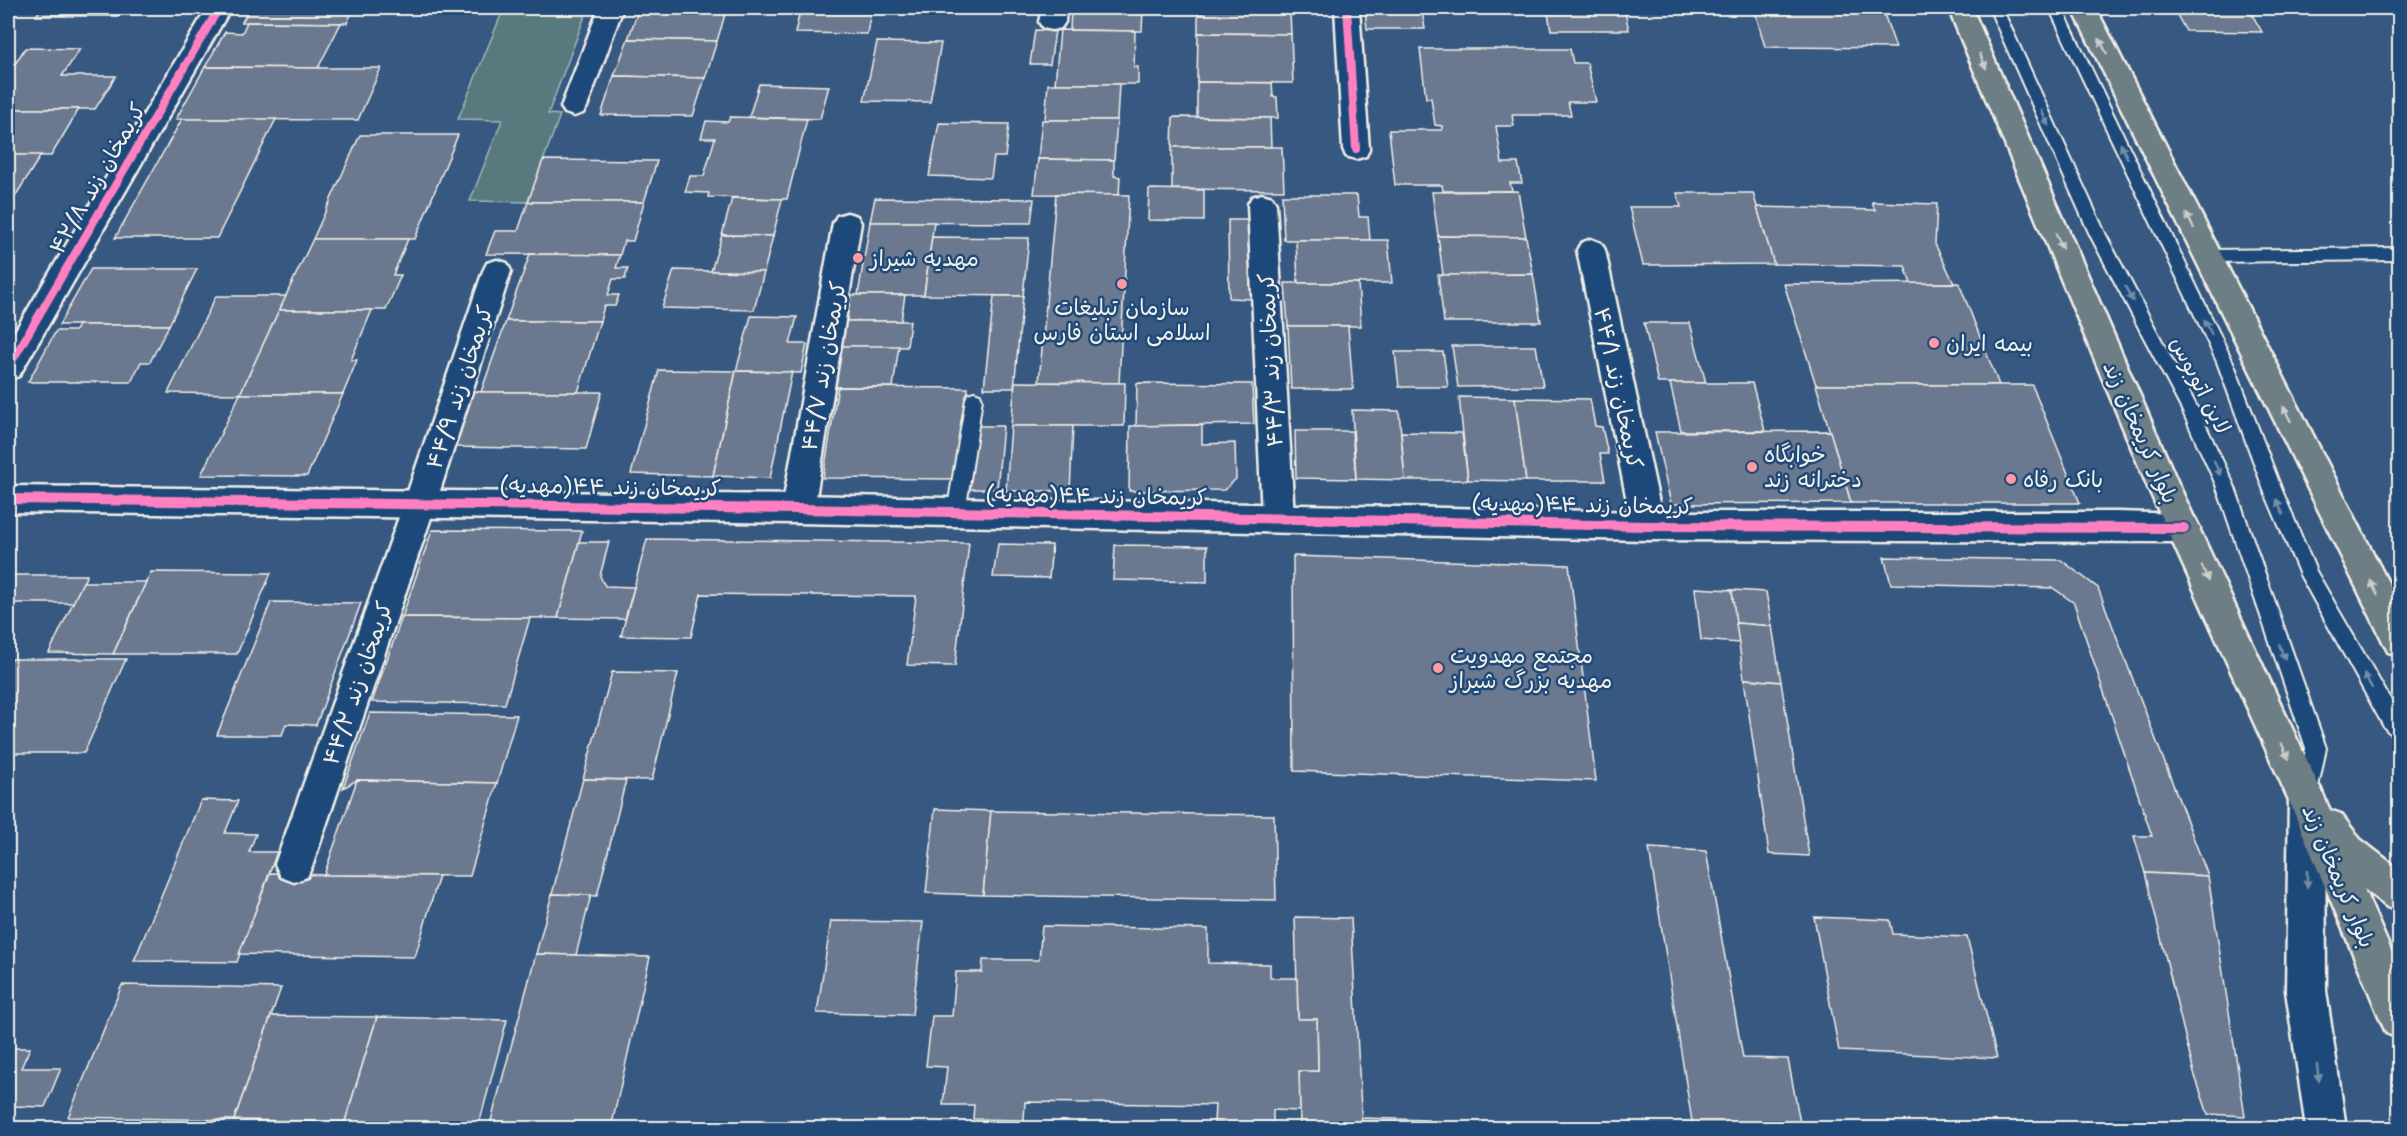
<svg xmlns="http://www.w3.org/2000/svg" width="2407" height="1136" viewBox="0 0 2407 1136" font-family="'Shantell Sans','Playpen Sans Arabic',sans-serif">
  <style>
    .green { fill: #587a7f; stroke: #a6b6b4; stroke-width: 1.5 }
    .building { fill: #6b7890; stroke: #f4f1e8; stroke-width: 1.5 }
    .lines { fill: none; stroke-linecap: round; stroke-linejoin: round }
    .lane-casing { stroke: #f4f1e8; stroke-width: 4 }
    .street-casing { stroke: #f4f1e8; stroke-width: 5 }
    .secondary-casing { stroke: #f4f1e8; stroke-width: 5 }
    .primary-casing { stroke: #f4f1e8; stroke-width: 5 }
    .lane { fill: #1f4a7a; fill-rule: evenodd }
    .street { fill: #1f4a7a; fill-rule: evenodd }
    .secondary { fill: #1f4a7a; fill-rule: evenodd }
    .primary { fill: #6d7e84; fill-rule: evenodd }
    .cycleway-far1-casing { stroke: #1f4a7a; stroke-width: 10 }
    .cycleway-casing { stroke: #1f4a7a; stroke-width: 14 }
    .cycleway-far1 { stroke: #ff80c0; stroke-width: 8 }
    .cycleway { stroke: #ff80c0; stroke-width: 10 }
    .oneway { fill: #ccceca }
    .oneway2 { fill: #748da6 }
    .poi-dot { fill: #ff9aa2; stroke: #1f4a7a; stroke-width: 2 }
    .labels { text-anchor: middle; stroke-width: 5; stroke-linejoin: round; paint-order: stroke }
    .street-label { font-size: 22px; fill: #f4f1e8; stroke: #1f4a7a }
    .poi-label { font-size: 22px; fill: #f4f1e8; stroke: #1f4a7a; text-anchor: start }
  </style>
  <rect width="100%" height="100%" fill="#365881"/>
  <filter id="ink" filterUnits="userSpaceOnUse"><feTurbulence type="fractalNoise" baseFrequency=".0167" numOctaves="2"/><feDisplacementMap in="SourceGraphic" scale="12" xChannelSelector="R" yChannelSelector="G"/><feConvolveMatrix kernelMatrix="1 2 1 2 8 2 1 2 1" color-interpolation-filters="sRGB"/></filter>
  <g filter="url(#ink)">
    <polygon class="green" points="504,8 588,8 548,114 560,115 528,202 470,201 502,120 458,119"/>
    <g class="building">
      <polygon points="41,8 124,8 119,16 36,16"/>
      <polygon points="250,8 354,8 347,23 242,22"/>
      <polygon points="639,8 727,8 717,41 628,39"/>
      <polygon points="1071,8 1143,8 1142,31 1070,30"/>
      <polygon points="1204,8 1287,8 1287,13 1290,13 1291,34 1198,33 1198,14 1203,14"/>
      <polygon points="1365,8 1490,8 1491,11 1422,11 1425,29 1367,29"/>
      <polygon points="1547,8 1624,8 1629,30 1551,30"/>
      <polygon points="1754,8 1882,8 1896,48 1765,47"/>
      <polygon points="2173,8 2244,8 2246,11 2250,11 2262,32 2186,31"/>
      <polygon points="800,11 871,11 867,34 795,33"/>
      <polygon points="247,22 341,23 318,68 205,67 225,32 242,33"/>
      <polygon points="1035,30 1055,31 1050,64 1030,64"/>
      <polygon points="1060,30 1135,31 1134,67 1138,67 1138,84 1055,84"/>
      <polygon points="1198,33 1291,34 1293,83 1197,82"/>
      <polygon points="628,39 717,41 705,78 614,76"/>
      <polygon points="877,42 941,43 930,102 864,101"/>
      <polygon points="25,48 80,49 62,76 116,76 95,109 8,109 8,75"/>
      <polygon points="1420,49 1570,49 1573,63 1587,63 1596,102 1568,102 1571,115 1512,115 1514,126 1496,126 1502,163 1518,163 1522,183 1510,183 1512,191 1443,191 1442,185 1395,185 1389,130 1442,130 1442,126 1435,125 1431,98 1426,98"/>
      <polygon points="205,67 318,68 381,68 358,120 176,119"/>
      <polygon points="614,76 705,78 693,116 601,115"/>
      <polygon points="1197,82 1272,83 1273,97 1277,97 1278,118 1197,117"/>
      <polygon points="759,84 829,86 820,119 749,117"/>
      <polygon points="1048,84 1119,84 1117,120 1045,120"/>
      <polygon points="8,109 79,109 51,156 8,155"/>
      <polygon points="730,117 807,119 787,199 708,197 709,193 685,192 690,176 704,176 715,138 701,138 706,121 728,122"/>
      <polygon points="1173,117 1270,118 1271,147 1172,147"/>
      <polygon points="182,119 276,119 217,238 115,238"/>
      <polygon points="1042,120 1117,120 1114,160 1038,159"/>
      <polygon points="939,123 1009,124 1005,157 994,157 991,178 929,176"/>
      <polygon points="360,135 458,135 415,239 313,239"/>
      <polygon points="1172,147 1282,147 1284,190 1172,189"/>
      <polygon points="8,155 41,155 8,208"/>
      <polygon points="1038,159 1114,160 1114,176 1120,177 1119,195 1034,194"/>
      <polygon points="543,160 657,161 644,202 528,202"/>
      <polygon points="1149,189 1204,190 1204,221 1148,220"/>
      <polygon points="1518,191 1526,237 1438,236 1432,192"/>
      <polygon points="1677,193 1753,193 1774,264 1643,265 1629,207 1681,207"/>
      <polygon points="1056,194 1129,195 1119,383 1039,382"/>
      <polygon points="1282,195 1357,195 1359,217 1368,217 1370,240 1284,240"/>
      <polygon points="732,198 782,199 773,236 722,235"/>
      <polygon points="875,198 1034,199 1031,223 870,222"/>
      <polygon points="528,202 644,202 633,241 624,241 620,255 486,254 495,231 518,231"/>
      <polygon points="1872,202 1937,204 1935,244 1954,283 1911,284 1905,266 1774,264 1757,207 1875,210"/>
      <polygon points="1228,220 1250,220 1251,299 1229,298"/>
      <polygon points="870,222 934,222 924,295 858,295"/>
      <polygon points="722,235 773,236 764,272 711,271"/>
      <polygon points="1438,236 1526,237 1533,274 1443,275"/>
      <polygon points="932,237 1029,238 1023,296 924,295"/>
      <polygon points="313,239 408,239 393,275 401,275 386,310 279,310"/>
      <polygon points="1296,240 1388,240 1392,283 1298,283"/>
      <polygon points="530,254 620,255 616,268 628,268 625,279 613,279 608,295 619,295 615,306 604,306 600,321 506,321"/>
      <polygon points="91,269 197,269 169,325 59,325"/>
      <polygon points="674,270 711,271 764,272 754,310 662,308"/>
      <polygon points="1533,274 1541,322 1444,322 1438,275"/>
      <polygon points="1285,283 1358,283 1361,326 1288,326"/>
      <polygon points="1959,283 1999,385 1816,385 1784,284"/>
      <polygon points="848,295 905,295 901,321 843,321"/>
      <polygon points="216,296 286,296 240,394 168,393"/>
      <polygon points="994,296 1023,296 1014,388 984,388"/>
      <polygon points="279,310 372,310 351,360 357,360 343,394 240,394"/>
      <polygon points="751,316 797,317 790,344 807,344 801,373 736,371"/>
      <polygon points="506,321 600,321 578,392 481,392"/>
      <polygon points="843,321 910,321 907,347 839,346"/>
      <polygon points="1644,323 1690,323 1706,383 1658,383"/>
      <polygon points="78,325 169,325 150,362 141,362 131,382 28,382 56,331 75,331"/>
      <polygon points="1288,326 1348,326 1353,389 1291,389"/>
      <polygon points="839,346 899,346 893,387 831,387"/>
      <polygon points="1452,346 1536,346 1543,386 1458,387"/>
      <polygon points="1395,352 1443,352 1448,387 1399,387"/>
      <polygon points="659,370 736,371 713,476 631,474"/>
      <polygon points="736,371 792,372 770,478 713,476"/>
      <polygon points="1015,382 1125,383 1124,426 1011,426"/>
      <polygon points="1137,383 1252,384 1254,424 1136,426"/>
      <polygon points="1670,383 1752,383 1765,431 1681,431"/>
      <polygon points="1816,385 2032,385 2080,503 1851,503"/>
      <polygon points="838,387 968,388 958,479 823,478"/>
      <polygon points="473,391 481,392 602,392 586,449 454,447"/>
      <polygon points="240,394 343,394 307,476 201,475"/>
      <polygon points="1459,397 1515,398 1526,481 1468,480"/>
      <polygon points="1515,398 1590,399 1595,426 1602,427 1608,454 1600,454 1605,481 1526,481"/>
      <polygon points="1352,410 1399,411 1405,480 1356,479"/>
      <polygon points="1202,425 1202,444 1235,443 1236,479 1224,490 1129,491 1130,426"/>
      <polygon points="977,426 1003,426 997,489 970,489"/>
      <polygon points="1011,426 1073,426 1070,491 1006,491"/>
      <polygon points="1295,431 1352,431 1356,479 1296,478"/>
      <polygon points="1830,431 1851,503 1671,504 1655,432"/>
      <polygon points="1401,432 1462,433 1468,480 1405,480"/>
      <polygon points="432,530 582,531 558,618 402,617"/>
      <polygon points="647,539 969,543 955,666 907,665 916,596 701,594 691,637 621,636"/>
      <polygon points="579,542 609,542 600,576 605,586 634,587 625,619 558,618"/>
      <polygon points="998,544 1052,545 1049,578 993,577"/>
      <polygon points="1115,545 1207,546 1207,582 1113,580"/>
      <polygon points="1293,556 1569,565 1596,781 1294,771"/>
      <polygon points="1884,557 2061,560 2098,588 2208,876 2145,873 2134,836 2152,836 2074,603 2053,588 1891,584"/>
      <polygon points="151,572 271,573 237,654 113,654"/>
      <polygon points="8,575 87,575 73,603 8,603"/>
      <polygon points="83,582 146,582 113,654 49,653"/>
      <polygon points="1695,588 1732,590 1739,643 1701,640"/>
      <polygon points="1732,590 1766,592 1772,626 1736,623"/>
      <polygon points="271,602 361,603 316,725 286,724 282,735 217,735"/>
      <polygon points="402,617 530,618 505,704 372,702"/>
      <polygon points="1736,623 1772,626 1781,682 1744,679"/>
      <polygon points="8,659 126,659 84,753 8,753"/>
      <polygon points="612,672 678,673 652,780 583,779"/>
      <polygon points="1744,679 1781,682 1809,856 1769,854"/>
      <polygon points="370,713 517,715 497,783 357,780 343,788"/>
      <polygon points="583,779 626,780 597,896 552,894"/>
      <polygon points="357,780 497,783 470,876 324,875"/>
      <polygon points="201,800 238,801 225,833 256,834 249,852 277,852 237,962 134,961"/>
      <polygon points="935,809 991,811 983,895 926,893"/>
      <polygon points="991,811 1274,815 1276,900 983,895"/>
      <polygon points="1649,848 1706,851 1743,1058 1788,1059 1801,1128 1693,1128"/>
      <polygon points="270,873 324,875 439,876 415,957 239,954"/>
      <polygon points="2145,873 2208,876 2245,1116 2208,1114 2194,1073"/>
      <polygon points="552,894 591,895 576,955 536,954"/>
      <polygon points="1295,917 1351,918 1362,1128 1300,1128 1299,1071 1318,1071 1317,1019 1298,1019"/>
      <polygon points="1814,917 1890,920 1893,934 1967,937 1997,1058 1839,1051"/>
      <polygon points="831,921 923,922 912,1015 817,1013"/>
      <polygon points="1042,926 1208,929 1208,963 1270,964 1270,978 1297,978 1298,1019 1317,1019 1318,1071 1299,1071 1300,1111 1273,1110 1273,1125 1214,1123 1215,1105 1025,1102 1024,1120 973,1119 974,1105 943,1105 947,1067 926,1066 932,1016 952,1016 956,972 982,972 983,960 1039,960"/>
      <polygon points="536,954 650,957 611,1128 489,1128"/>
      <polygon points="122,985 281,988 234,1120 68,1117"/>
      <polygon points="271,1016 377,1017 345,1122 234,1120"/>
      <polygon points="377,1017 507,1020 478,1128 343,1128"/>
      <polygon points="8,1048 30,1048 21,1068 61,1068 45,1107 8,1106"/>
      <polygon points="1361,1118 1428,1120 1429,1128 1362,1128"/>
    </g>
    <g class="lines">
      <g class="lane-casing">
        <g id="lane">
          <polygon points="1989,8 2002,8 2106,235 2198,409 2234,485 2326,748 2315,802 2308,804 2301,802 2298,795 2306,748 2216,485 2182,410 2090,235"/>
          <polygon points="2049,8 2062,8 2233,362 2281,488 2316,571 2400,716 2400,739 2393,736 2384,727 2300,575 2263,488 2217,362"/>
          <polygon points="2400,248 2400,260 2208,262 2203,260 2200,256 2203,252 2208,250"/>
          <polygon points="974,392 980,394 982,399 965,513 962,518 956,520 950,518 947,513 966,399 968,394"/>
        </g>
      </g>
      <g class="street-casing">
        <g id="street">
          <polygon points="207,8 231,8 19,376 8,380 8,343"/>
          <polygon points="599,8 623,8 587,107 583,113 574,116 565,113 561,107"/>
          <polygon points="1042,8 1066,8 1065,22 1061,28 1052,30 1043,28 1039,22"/>
          <polygon points="1335,8 1359,8 1369,149 1366,156 1356,159 1346,156 1343,149"/>
          <polygon points="1262,194 1272,197 1276,204 1294,517 1289,527 1278,531 1267,527 1262,517 1248,204 1252,197"/>
          <polygon points="847,213 857,216 861,223 814,509 809,519 798,523 787,519 782,509 833,223 837,216"/>
          <polygon points="1591,239 1601,243 1605,250 1664,526 1659,536 1648,540 1637,536 1632,526 1577,250 1581,243"/>
          <polygon points="497,260 507,263 511,271 436,503 313,864 307,877 294,882 281,877 275,864 404,503 483,271 487,263"/>
        </g>
      </g>
      <g class="secondary-casing">
        <g id="secondary">
          <polygon points="8,486 798,495 1648,512 2117,512 2184,514 2195,518 2200,528 2195,538 2184,542 1648,540 798,523 8,512"/>
          <polygon points="2307,782 2320,787 2325,799 2326,991 2346,1128 2306,1128 2286,991 2289,799 2294,787"/>
        </g>
      </g>
      <g class="primary-casing">
        <g id="primary">
          <polygon points="1948,8 1972,8 2178,483 2330,810 2341,814 2360,839 2400,870 2400,912 2387,907 2364,889 2400,971 2400,1039 2386,1033 2291,805 2146,483"/>
          <polygon points="2072,8 2096,8 2400,606 2400,656 2388,652"/>
        </g>
      </g>
      <use href="#lane" class="lane"/>
      <use href="#street" class="street"/>
      <use href="#secondary" class="secondary"/>
      <use href="#primary" class="primary"/>
      <g class="cycleway-far1-casing">
        <g id="cycleway-far1">
          <polyline points="1347,8 1356,149"/>
          <polyline points="8,368 219,8"/>
        </g>
      </g>
      <g class="cycleway-casing">
        <polyline id="cycleway" points="8,499 798,509 1648,526 2184,528"/>
      </g>
      <use href="#cycleway-far1" class="cycleway-far1"/>
      <use href="#cycleway" class="cycleway"/>
    </g>
    <defs><path id="oneway-solid" d="M-6-.8H1V-3.2L6.5 0L1 3.2V.8H-6Z" transform="scale(1.5)"/></defs>
    <g class="oneway">
      <use href="#oneway-solid" transform="translate(2103 46) rotate(-117)"/>
      <use href="#oneway-solid" transform="translate(1983 61) rotate(67)"/>
      <use href="#oneway-solid" transform="translate(2190 221) rotate(-117)"/>
      <use href="#oneway-solid" transform="translate(2059 241) rotate(67)"/>
      <use href="#oneway-solid" transform="translate(2287 414) rotate(-117)"/>
      <use href="#oneway-solid" transform="translate(2205 573) rotate(66)"/>
      <use href="#oneway-solid" transform="translate(2374 588) rotate(-116)"/>
      <use href="#oneway-solid" transform="translate(2285 751) rotate(66)"/>
    </g>
    <g class="oneway2">
      <use href="#oneway-solid" transform="translate(2045 118) rotate(66)"/>
      <use href="#oneway-solid" transform="translate(2124 151) rotate(-116)"/>
      <use href="#oneway-solid" transform="translate(2129 294) rotate(62)"/>
      <use href="#oneway-solid" transform="translate(2208 327) rotate(-116)"/>
      <use href="#oneway-solid" transform="translate(2217 468) rotate(65)"/>
      <use href="#oneway-solid" transform="translate(2280 507) rotate(-113)"/>
      <use href="#oneway-solid" transform="translate(2282 652) rotate(71)"/>
      <use href="#oneway-solid" transform="translate(2368 681) rotate(-119)"/>
      <use href="#oneway-solid" transform="translate(2307 879) rotate(90)"/>
      <use href="#oneway-solid" transform="translate(2318 1073) rotate(82)"/>
    </g>
  </g>
  <g class="poi-dot">
    <circle cx="858" cy="258" r="6"/>
    <circle cx="1122" cy="284" r="6"/>
    <circle cx="1934" cy="343" r="6"/>
    <circle cx="1752" cy="467" r="6"/>
    <circle cx="2011" cy="479" r="6"/>
    <circle cx="1438" cy="668" r="6"/>
  </g>
  <g class="labels">
    <g class="street-label">
      <text transform="translate(97 178) rotate(-60)" y="8">کریمخان زند ۴۲/۸</text>
      <text transform="translate(1270 360) rotate(-93)" y="8">کریمخان زند ۴۴/۳</text>
      <text transform="translate(823 366) rotate(-80)" y="8">کریمخان زند ۴۴/۷</text>
      <text transform="translate(2201 385) rotate(63)" y="8">لاین اتوبوس</text>
      <text transform="translate(459 387) rotate(-72)" y="8">کریمخان زند ۴۴/۹</text>
      <text transform="translate(1619 388) rotate(78)" y="8">کریمخان زند ۴۴/۱</text>
      <text transform="translate(2141 432) rotate(66)" y="8">بلوار کریمخان زند</text>
      <text transform="translate(610 486) rotate(1)" y="8">کریمخان زند ۴۴(مهدیه)</text>
      <text transform="translate(1096 495) rotate(1)" y="8">کریمخان زند ۴۴(مهدیه)</text>
      <text transform="translate(1582 504) rotate(1)" y="8">کریمخان زند ۴۴(مهدیه)</text>
      <text transform="translate(357 683) rotate(-71)" y="8">کریمخان زند ۴۴/۲</text>
      <text transform="translate(2339 876) rotate(67)" y="8">بلوار کریمخان زند</text>
    </g>
    <g class="poi-label">
      <text x="870" y="266">مهدیه شیراز</text>
      <text x="1122" y="315" text-anchor="middle">سازمان تبلیغات<tspan x="1122" dy="25">اسلامی استان فارس</tspan></text>
      <text x="1946" y="351">بیمه ایران</text>
      <text x="1764" y="462">خوابگاه<tspan x="1764" dy="25">دخترانه زند</tspan></text>
      <text x="2023" y="487">بانک رفاه</text>
      <text x="1450" y="663">مجتمع مهدویت<tspan x="1450" dy="25">مهدیه بزرگ شیراز</tspan></text>
    </g>
  </g>
  <rect width="2407" height="1136" fill="none" stroke="#1f4a7a" stroke-width="30"/>
  <rect x="15" y="15" width="2377" height="1106" fill="none" stroke="#f4f1e8" stroke-width="2" filter="url(#ink)"/>
</svg>
